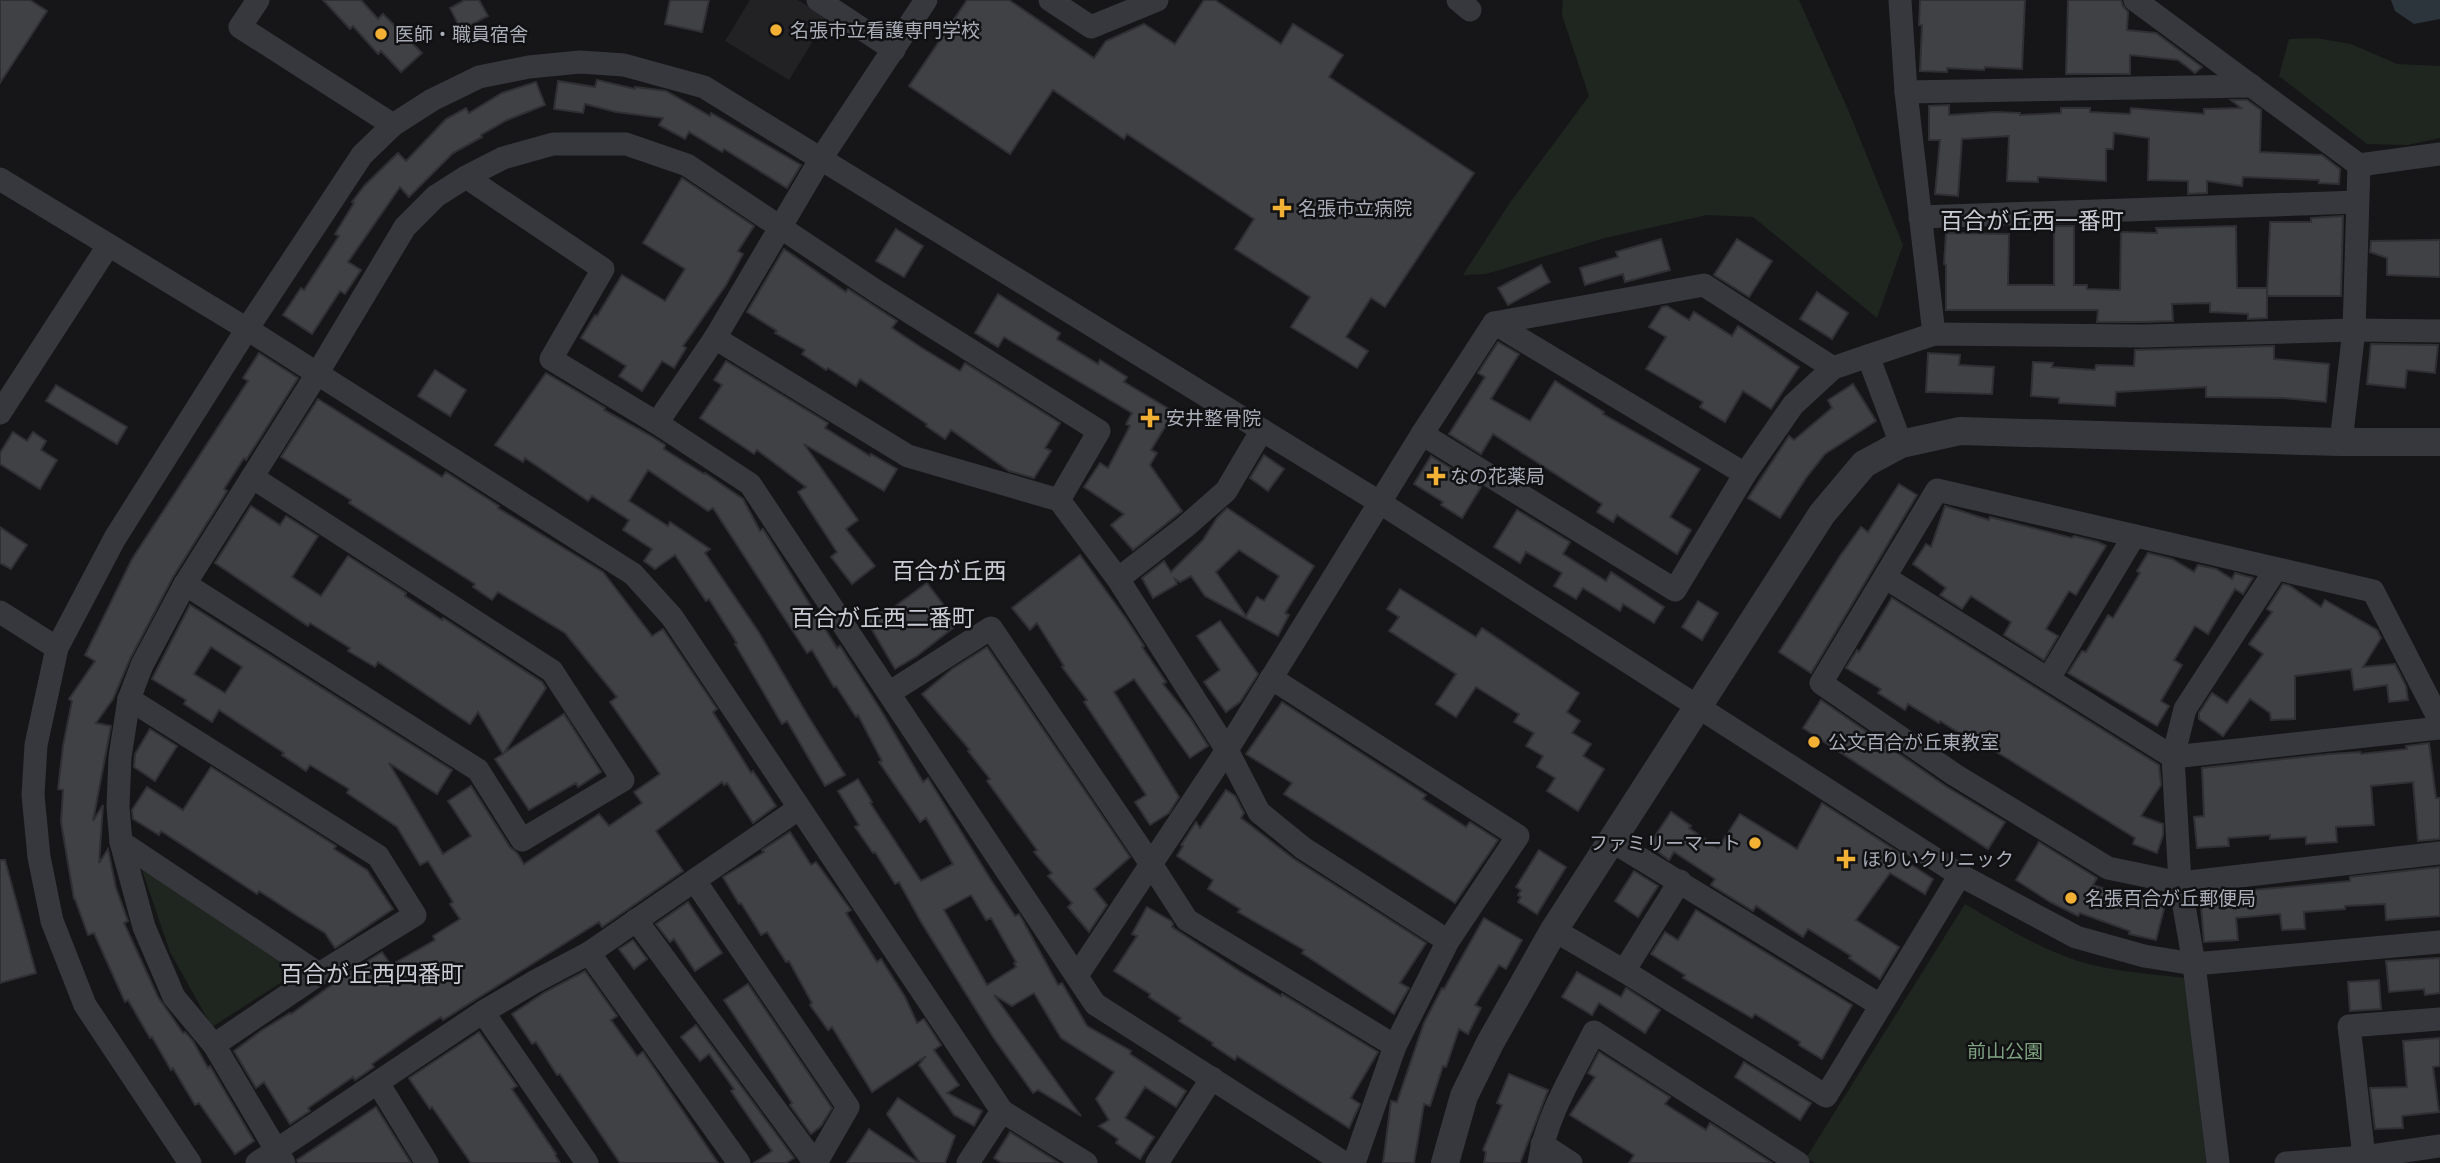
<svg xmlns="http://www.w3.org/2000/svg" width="2440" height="1163" viewBox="0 0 2440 1163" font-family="Overpass,'Noto Sans JP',sans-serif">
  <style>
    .built { fill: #222225 }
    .green { fill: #1e261f }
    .water { fill: #2c353c }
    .building { fill: #404145; stroke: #303034; stroke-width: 2; fill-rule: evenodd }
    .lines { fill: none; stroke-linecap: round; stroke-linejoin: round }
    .minor { stroke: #37383d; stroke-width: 23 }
    .tertiary { stroke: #37383d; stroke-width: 28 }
    .poi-dot { fill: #f2b134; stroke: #111113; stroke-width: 2.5 }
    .labels { text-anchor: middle; stroke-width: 5; stroke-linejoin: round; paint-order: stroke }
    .poi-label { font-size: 19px; fill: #a8adb8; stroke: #111113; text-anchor: start }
    .park-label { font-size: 19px; fill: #7fa381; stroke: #111113 }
    .quarter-label { font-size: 23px; fill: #c9ccd4; stroke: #111113 }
  </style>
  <rect width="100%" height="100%" fill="#161618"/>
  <polygon class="built" points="750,0 798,0 827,18 789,80 725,41"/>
  <g class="green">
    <polygon points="1563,0 1799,0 1849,112 1903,245 1877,318 1753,217 1707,215 1605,238 1486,274 1463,275 1509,204 1589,96 1562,15"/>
    <polygon points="2316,38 2351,44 2397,64 2440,66 2440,138 2408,145 2367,144 2279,76 2289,39"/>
    <polygon points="142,870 272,952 293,975 212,1027 170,952"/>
    <path d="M1965,904C1996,922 2028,942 2062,955C2100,971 2145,973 2185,978L2206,1163H1815L1806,1158Z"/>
  </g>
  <polygon class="water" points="2391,0 2440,0 2440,19 2414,24 2395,11"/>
  <g class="building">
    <polygon points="0,0 30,0 47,11 0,83"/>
    <polygon points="323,0 361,0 378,19 383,14 422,53 401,72 381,51 378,54 353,26 350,29"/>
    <polygon points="465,0 479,0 488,16 461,30 450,8"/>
    <polygon points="670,0 709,0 702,32 665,24"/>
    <polygon points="967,0 1009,0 1094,58 1106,41 1144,24 1175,44 1204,0 1215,0 1281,44 1293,24 1343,55 1329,77 1474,173 1385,307 1371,298 1346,337 1368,351 1357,368 1291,327 1310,297 1235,249 1254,219 1127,134 1124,139 1053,90 1010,154 909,86"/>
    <polygon points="1920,0 2025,0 2022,69 1985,67 1984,70 1947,68 1947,72 1920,71 1922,25 1919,25"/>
    <polygon points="2068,0 2121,0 2123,6 2128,12 2127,30 2156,33 2202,67 2195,73 2178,60 2130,55 2130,74 2066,74"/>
    <polygon points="597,80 635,89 635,87 666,91 710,116 711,113 801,165 787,188 724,149 722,152 689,132 685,139 659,125 663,118 616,112 585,104 583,113 554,109 558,81 595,87"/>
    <polygon points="536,82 545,105 507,120 481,135 482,137 453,153 409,197 400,187 348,262 361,270 345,294 340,291 312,334 283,315 301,288 304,290 339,236 335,234 354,203 352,202 365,185 398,153 406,161 446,119 466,108 469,113 502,93"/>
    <polygon points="2231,100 2247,100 2261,110 2260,152 2322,155 2340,169 2339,184 2319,183 2319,180 2243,177 2242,186 2207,181 2207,193 2188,194 2188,181 2148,180 2149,138 2114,133 2113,149 2106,149 2106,181 2038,177 2038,182 2007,181 2009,136 1962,139 1958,196 1935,194 1940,140 1929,140 1929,106 1949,105 1949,115 1996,112 2020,113 2020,115 2061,113 2061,108 2090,108 2090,112 2130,114 2131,108 2204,114 2204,109 2241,108"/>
    <polygon points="682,178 754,226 738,251 743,254 726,285 683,346 686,348 674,368 662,361 642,391 619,376 626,366 581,338 595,315 597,316 622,275 665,301 685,269 643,243"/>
    <polygon points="2343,216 2341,296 2267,296 2270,222 2311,222 2311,218"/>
    <polygon points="2054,226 2074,226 2074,285 2087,285 2087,289 2120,290 2121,232 2157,233 2156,228 2236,226 2237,288 2267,288 2267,318 2248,319 2248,314 2210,312 2210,303 2172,304 2173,321 2144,322 2097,322 2098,310 1946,310 1946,265 1944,264 1946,233 2009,234 2008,285 2054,285"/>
    <polygon points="896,229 923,246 904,277 876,261"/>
    <polygon points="1661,239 1670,270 1625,282 1623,274 1585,285 1580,268 1618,257 1616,252"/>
    <polygon points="1737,239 1772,261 1749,297 1714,275"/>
    <polygon points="2440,240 2440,277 2387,275 2387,258 2370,252 2371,241"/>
    <polygon points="784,249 846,292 848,289 897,321 892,328 922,348 960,371 965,363 1060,423 1045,448 1051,451 1034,478 1009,471 951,430 945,439 926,426 927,424 860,379 856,386 828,368 826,370 802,354 805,350 775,333 777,331 747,312"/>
    <polygon points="1541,265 1550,282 1508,305 1498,288"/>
    <polygon points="1817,292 1848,313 1832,339 1800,319"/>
    <polygon points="998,294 1060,333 1057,339 1098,364 1100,360 1127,377 1124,382 1174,412 1151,450 1157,453 1150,465 1182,511 1133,550 1111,525 1124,514 1084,487 1100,463 1108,468 1130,426 1126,424 1132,413 1004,337 998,347 975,333"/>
    <polygon points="1667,306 1689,320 1694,312 1732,336 1738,326 1799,367 1771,409 1743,391 1725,422 1700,407 1703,402 1646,369 1666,337 1649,327 1662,307"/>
    <polygon points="1498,342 1519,354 1491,399 1530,421 1555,381 1604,412 1603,414 1700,469 1670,517 1691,530 1677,554 1617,515 1613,522 1597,512 1602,504 1493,434 1481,454 1449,434 1485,377 1478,373"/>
    <polygon points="2371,344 2438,345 2435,373 2407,370 2405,388 2367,384"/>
    <polygon points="2274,346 2274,359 2329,364 2326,402 2284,398 2206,397 2206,387 2116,392 2115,406 2059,403 2059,398 2031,396 2033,362 2053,363 2052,367 2095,370 2096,365 2134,366 2135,350"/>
    <polygon points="259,353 298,378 246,460 244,458 224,489 227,491 173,577 130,659 113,699 96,723 111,726 93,821 103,805 99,863 108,849 116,888 128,921 124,923 158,997 183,1033 185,1032 193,1041 208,1068 210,1066 254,1141 235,1154 199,1103 195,1105 173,1068 171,1070 152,1037 150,1038 128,1000 125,1002 94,933 88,935 75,899 74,899 61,822 63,790 58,789 63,746 72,701 69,699 95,661 85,655 132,559 248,381 243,378"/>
    <polygon points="1928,353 1960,355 1959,365 1994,367 1992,394 1926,392"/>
    <polygon points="726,361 828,423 825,428 870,456 871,454 897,469 884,491 804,444 858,520 846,529 875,566 852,584 831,557 837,552 798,492 806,487 757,450 754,454 700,418 722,385 714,380"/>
    <polygon points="435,370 466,390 450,416 418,396"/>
    <path d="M546,373L605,408L604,410L651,436L665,445L664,449L704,474L705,473L743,499L760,531L763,529L837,648L840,646L882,712L923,782L928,778L991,880L1015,916L1019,914L1022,919L1058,985L1062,983L1087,1026L1131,1051L1130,1054L1186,1091L1176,1107L1145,1087L1125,1118L1154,1137L1140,1159L1116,1143L1118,1139L1099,1126L1109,1120L1096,1099L1114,1072L1061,1038L1034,993L1012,1006L994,995L1081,1116L1038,1090L1033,1093L995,1040L921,922L899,882L895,884L875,852L873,853L855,827L859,825L838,791L858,779L872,802L870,803L921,881L953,864L926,818L920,822L879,762L882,761L858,715L856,717L836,686L834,687L812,650L807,653L713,508L708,511L648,470L629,501L668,526L670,522L710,549L705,553L758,631L808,716L845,775L825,786L787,721L782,724L735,644L737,643L709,599L706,601L675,555L655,569L644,561L652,549L623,530L629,520L592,496L588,501L525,458L523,462L495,445ZM971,895L986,920L991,918L1016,962L1014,963L1016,967L987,985L944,910Z"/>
    <polygon points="1853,384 1876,421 1825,454 1806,478 1780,518 1748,498 1789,436 1794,440 1832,408 1828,400"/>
    <polygon points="56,385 127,427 117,444 46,401"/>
    <path d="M318,399L442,477L446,472L499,506L498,508L603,572L652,636L663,629L717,709L713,712L751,773L753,771L776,806L753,823L727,783L724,785L722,782L656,831L683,871L602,927L599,922L443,1020L441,1017L416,1033L372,1064L374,1067L355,1080L353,1077L308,1108L310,1111L290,1124L264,1082L256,1088L234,1051L262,1030L290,1013L291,1014L351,971L382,952L391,965L435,940L433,936L460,919L450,904L453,902L428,861L420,865L397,827L347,793L349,789L310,765L306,771L282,755L284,753L219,710L212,722L184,704L186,700L152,679L190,605L452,770L437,794L389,763L443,854L471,836L448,801L471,786L510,847L517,853L524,864L599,814L609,826L642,803L634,792L660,774L610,702L617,697L565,633L498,592L492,600L473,587L475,584L349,503L351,500L281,457ZM211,647L242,667L225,693L194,674Z"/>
    <polygon points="13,432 27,441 33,432 46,441 41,450 57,460 40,489 0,464 0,453"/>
    <polygon points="1264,455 1284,469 1268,491 1250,478"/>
    <polygon points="1431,456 1481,487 1462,518 1441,505 1443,502 1414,484"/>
    <polygon points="1899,484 1917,495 1811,673 1779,652 1840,556 1861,527 1868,532"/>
    <polygon points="251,506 280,525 286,516 318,536 292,577 321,596 348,556 406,593 405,596 442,620 443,618 542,682 546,688 504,753 564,714 601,772 578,787 576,783 529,810 495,759 503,754 478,712 470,724 378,662 375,667 348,651 350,648 310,623 308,626 215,563"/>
    <polygon points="1945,506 1989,520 1990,517 2072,538 2074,536 2098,542 2106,546 2076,595 2069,591 2046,629 2058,636 2044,660 2004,635 2011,622 1971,596 1962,609 1940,595 1946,588 1913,564 1926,544 1931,547"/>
    <path d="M1227,508L1314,566L1285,613L1289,615L1278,636L1205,596L1191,576L1180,582L1175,579L1177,584L1153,598L1142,578L1164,561L1171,572L1203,540L1217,518ZM1239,550L1279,576L1264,601L1257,597L1246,616L1216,572Z"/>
    <polygon points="1517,510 1570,542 1563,554 1606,581 1611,572 1664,607 1654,623 1623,604 1620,611 1583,588 1576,599 1554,586 1562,573 1526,552 1520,563 1494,547"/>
    <polygon points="0,527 27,545 11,569 0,563"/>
    <polygon points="2148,553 2172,559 2194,572 2198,565 2216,569 2232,579 2235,573 2253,578 2243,594 2235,589 2208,634 2195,626 2174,660 2182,665 2161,701 2169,706 2157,726 2068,673 2082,651 2086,652 2108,615 2113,618 2140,573 2137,571"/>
    <polygon points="1080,555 1127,620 1144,646 1142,647 1166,682 1163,684 1191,719 1208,746 1190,758 1134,679 1114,692 1179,797 1169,813 1150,825 1135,802 1146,795 1084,702 1087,700 1062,667 1064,666 1037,623 1030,630 1012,608"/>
    <polygon points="927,583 958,624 917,656 895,669 867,621 889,608 890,610"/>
    <polygon points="2283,584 2290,586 2321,607 2325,600 2377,630 2381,638 2363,667 2395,664 2406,686 2408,700 2389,702 2387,685 2354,690 2351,669 2295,676 2295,719 2271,720 2270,713 2250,699 2223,736 2199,719 2199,713 2212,693 2227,703 2263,654 2249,644 2272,612 2267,609"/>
    <polygon points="1400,589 1476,637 1482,628 1579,693 1567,712 1580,721 1572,733 1591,744 1583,756 1604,769 1578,811 1547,791 1555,778 1537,767 1543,756 1526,746 1534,733 1514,722 1519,714 1476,687 1456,717 1436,704 1456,674 1389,631 1399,617 1387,609"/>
    <polygon points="1892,598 2159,765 2161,785 2141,816 2163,824 2163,835 2157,853 2133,844 2135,838 2005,757 1973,739 1972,741 1940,721 1939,723 1908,704 1905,710 1878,693 1881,689 1846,668 1857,650 1859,652"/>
    <polygon points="1698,601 1718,613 1702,640 1682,627"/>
    <polygon points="1220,621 1258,674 1240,702 1226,712 1204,682 1220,670 1197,636"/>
    <polygon points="987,647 1130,857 1094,889 1107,905 1089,932 1068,907 1072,903 1048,876 1052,873 1034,852 1037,850 987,781 990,779 968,751 970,750 922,694 952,669"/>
    <polygon points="1821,700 1947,787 2005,822 1988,849 1803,728"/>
    <polygon points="1282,702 1426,795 1423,799 1466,827 1470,822 1498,840 1455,903 1284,794 1292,783 1246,754"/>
    <polygon points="150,729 177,746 155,781 134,767 135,754"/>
    <polygon points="2429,743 2436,798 2440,798 2440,839 2418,841 2413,782 2371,786 2374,825 2336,827 2337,842 2306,844 2306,837 2270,839 2270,835 2228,838 2229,846 2197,848 2194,817 2204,816 2202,768 2330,754 2360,752 2361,754 2407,749 2406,746"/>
    <polygon points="211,767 336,846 334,849 367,870 393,909 335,948 325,933 299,917 259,891 257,894 161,831 159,835 133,819 132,810 147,787 183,810"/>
    <polygon points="1226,790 1235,796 1244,813 1241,818 1294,859 1426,943 1400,983 1409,988 1394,1014 1302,953 1304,950 1238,912 1240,909 1208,889 1213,880 1177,856 1183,846 1181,845 1196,822 1200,828"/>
    <polygon points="1822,803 1903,855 1901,858 1933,879 1925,894 1890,873 1856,920 1899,947 1880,979 1849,958 1851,956 1808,929 1803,937 1756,906 1753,911 1711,885 1715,879 1674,852 1669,860 1649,845 1671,812 1691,826 1689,828 1718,848 1740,814 1797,849"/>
    <polygon points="790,832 811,865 816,862 851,910 846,913 877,962 881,959 905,997 917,1023 924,1019 941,1045 934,1050 959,1085 947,1093 982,1111 974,1126 954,1115 919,1065 926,1056 872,1092 832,1027 828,1030 810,1005 812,1003 789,961 786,962 767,932 761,935 741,903 739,904 723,877 764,852 762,850"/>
    <polygon points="2039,842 2097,878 2093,885 2138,900 2139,894 2166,901 2156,940 2129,934 2130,931 2080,913 2078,916 2050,902 2016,880"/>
    <polygon points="1539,850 1566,867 1537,914 1518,902 1521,897 1518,895 1521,890 1516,887"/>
    <polygon points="0,860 5,860 36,973 0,983"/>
    <polygon points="2440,867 2440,916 2386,920 2385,904 2345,906 2345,909 2304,912 2305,929 2282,930 2280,914 2236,918 2238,940 2204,942 2200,895 2350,881 2350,877"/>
    <polygon points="1634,871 1658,886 1638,917 1615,901"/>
    <polygon points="688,902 722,953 695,971 674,939 670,942 656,924"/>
    <polygon points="1147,907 1171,921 1173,924 1172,927 1241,972 1281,996 1282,994 1378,1052 1351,1098 1360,1104 1349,1128 1237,1056 1235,1060 1212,1045 1213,1043 1179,1021 1181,1018 1149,997 1150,994 1114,971 1137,936 1132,934"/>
    <polygon points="1696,910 1852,1005 1822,1059 1799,1045 1800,1042 1755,1014 1752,1018 1683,978 1685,975 1651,954 1665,932 1678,940"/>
    <polygon points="1484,918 1522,940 1506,969 1499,965 1475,1005 1481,1008 1468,1034 1459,1029 1446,1067 1443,1066 1430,1106 1424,1104 1414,1163 1383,1163 1391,1101 1397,1102 1424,1023 1442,988 1444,989"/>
    <polygon points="633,940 647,959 634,969 619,949"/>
    <polygon points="2440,958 2440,993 2425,995 2424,989 2389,992 2386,961"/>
    <polygon points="585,971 617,1016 611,1020 637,1056 643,1052 718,1163 620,1163 560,1074 557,1075 536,1042 532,1044 512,1014 545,992"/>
    <polygon points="1577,972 1621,997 1626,988 1660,1010 1645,1033 1599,1003 1592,1015 1562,997"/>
    <polygon points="2379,980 2381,1009 2350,1011 2348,982"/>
    <polygon points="748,984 832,1108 821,1126 811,1134 790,1105 792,1103 724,1000"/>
    <polygon points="696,1025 794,1158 786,1163 754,1163 772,1151 731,1091 734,1089 709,1054 700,1061 681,1037"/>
    <polygon points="479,1032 517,1086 512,1089 556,1154 555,1155 560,1163 471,1163 432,1107 430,1109 412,1083 409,1078"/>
    <polygon points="2440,1038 2440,1066 2433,1067 2439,1112 2402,1116 2403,1128 2375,1129 2370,1088 2407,1087 2403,1041"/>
    <polygon points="1599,1052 1670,1097 1665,1104 1706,1130 1710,1123 1772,1163 1629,1163 1634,1155 1570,1115 1595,1077 1588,1073"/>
    <polygon points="1744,1062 1811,1103 1800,1120 1735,1077"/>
    <polygon points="1509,1074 1548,1090 1520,1163 1484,1163 1486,1152 1483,1150 1502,1105 1497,1103"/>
    <polygon points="898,1098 955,1136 945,1163 920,1163 887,1114"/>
    <polygon points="376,1107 411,1163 298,1163 297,1160"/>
    <polygon points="869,1129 919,1163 847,1163"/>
    <polygon points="1010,1132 1059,1163 1002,1163 994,1158"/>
  </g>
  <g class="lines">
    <g class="minor">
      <polyline points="258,0 240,27 393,125"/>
      <polyline points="818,0 894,50"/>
      <polyline points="926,0 820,160 715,338 657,423 750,484 1095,1004 1344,1163"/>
      <polyline points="1050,0 1091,27 1157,0"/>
      <polyline points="1458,0 1470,10"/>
      <polyline points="1900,0 1906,92 1934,334"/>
      <polyline points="2135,0 2359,165 2440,154"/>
      <polyline points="1906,92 2252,86"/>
      <polyline points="466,177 603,269 551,359 657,423"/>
      <polyline points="0,179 247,329 633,574 672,617 1002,1111 1086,1163"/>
      <polyline points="1920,217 2357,202"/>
      <polyline points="1494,323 1745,474"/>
      <polyline points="715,338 908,456 1059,500 1118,579 1227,750 1259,812 1303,848 1448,941"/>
      <polyline points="1868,356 1934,334 2144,336 2354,330 2440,331"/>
      <polyline points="0,413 108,246"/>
      <polyline points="1422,434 1675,590 1745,474 1793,405 1833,368 1868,356 1901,444"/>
      <polyline points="2341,442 2354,330 2359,165"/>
      <polyline points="1886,578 2173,757 2440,728"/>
      <polyline points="1118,579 1185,527 1226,491 1262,430"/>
      <polyline points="185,584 478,770 522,840 623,780 552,671 252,477"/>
      <polyline points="0,612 57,648"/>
      <polyline points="1271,678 1518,836 1448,941 1395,1046 1354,1163"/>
      <polyline points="2049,678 2134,536"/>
      <polyline points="889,693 991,628 1151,864 1187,920 1395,1046"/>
      <polyline points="129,699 378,856 415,915 319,974"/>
      <polyline points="2440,721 2373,591 1937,490 1821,683 1955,775 2108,868 2180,883 2440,853"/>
      <polyline points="1610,840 1880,1005"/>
      <polyline points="121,842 319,974 214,1045"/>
      <polyline points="695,881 848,1107 816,1163"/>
      <polyline points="636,920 815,1163"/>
      <polyline points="1554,930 1624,971 1826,1096 1960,875"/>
      <polyline points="589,953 739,1163"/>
      <polyline points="1624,971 1680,881"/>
      <polyline points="1078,974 1227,750 1422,434 1494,323 1704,285 1833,368"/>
      <polyline points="483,1012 587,1163"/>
      <polyline points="378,1083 427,1163"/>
      <polyline points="1542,1144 1571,1163"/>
      <polyline points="2364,1157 2349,1026 2440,1019"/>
      <polyline points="190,1163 85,1005 52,921 39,857 33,795 36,745 57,648 115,538 247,329 362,155 393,125 432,100 479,77 529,67 580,62 624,65 704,87 1379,502 1960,875 2076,937 2144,956 2194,964 2440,942"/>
      <polyline points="257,1163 483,1012 534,982 589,953 798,809"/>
      <polyline points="284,1163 214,1045 174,997 144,927 121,842 118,807 120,757 129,699 142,665 185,584 317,374 405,227 436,196 466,177 503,158 553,144 626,144 687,165 876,291 1099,431 1059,500"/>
      <polyline points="968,1163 1002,1111"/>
      <polyline points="1157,1163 1212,1078"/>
      <path d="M1539,1163C1546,1116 1573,1074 1594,1032L1798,1163"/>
      <polyline points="2218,1163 2194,964 2180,883 2173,757 2185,709 2276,569"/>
      <polyline points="2286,1163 2364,1157 2440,1146"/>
    </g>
    <polyline class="tertiary" points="1445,1163 1464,1096 1490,1043 1554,930 1822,514 1864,464 1901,444 1960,431 2341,442 2440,442"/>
  </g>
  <g class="poi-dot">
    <circle cx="776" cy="30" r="7"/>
    <circle cx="381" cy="34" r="7"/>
    <path d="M1278.5 197.5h7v7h7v7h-7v7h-7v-7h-7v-7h7z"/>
    <path d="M1146.5 407.5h7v7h7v7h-7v7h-7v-7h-7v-7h7z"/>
    <path d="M1432.5 465.5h7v7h7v7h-7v7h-7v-7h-7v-7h7z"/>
    <circle cx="1814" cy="742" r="7"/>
    <circle cx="1755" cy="843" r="7"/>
    <path d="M1842.5 848.5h7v7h7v7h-7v7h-7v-7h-7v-7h7z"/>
    <circle cx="2071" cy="898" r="7"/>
  </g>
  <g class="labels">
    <g class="poi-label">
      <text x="790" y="37">名張市立看護専門学校</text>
      <text x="395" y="41">医師・職員宿舎</text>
      <text x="1298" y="215">名張市立病院</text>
      <text x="1166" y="425">安井整骨院</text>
      <text x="1450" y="483">なの花薬局</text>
      <text x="1828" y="749">公文百合が丘東教室</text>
      <text x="1741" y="850" text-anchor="end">ファミリーマート</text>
      <text x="1862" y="866">ほりいクリニック</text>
      <text x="2085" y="905">名張百合が丘郵便局</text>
    </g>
    <g class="park-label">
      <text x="2005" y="1058">前山公園</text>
    </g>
    <g class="quarter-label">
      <text x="2032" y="229">百合が丘西一番町</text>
      <text x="949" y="579">百合が丘西</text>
      <text x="883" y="626">百合が丘西二番町</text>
      <text x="372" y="982">百合が丘西四番町</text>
    </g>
  </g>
</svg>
